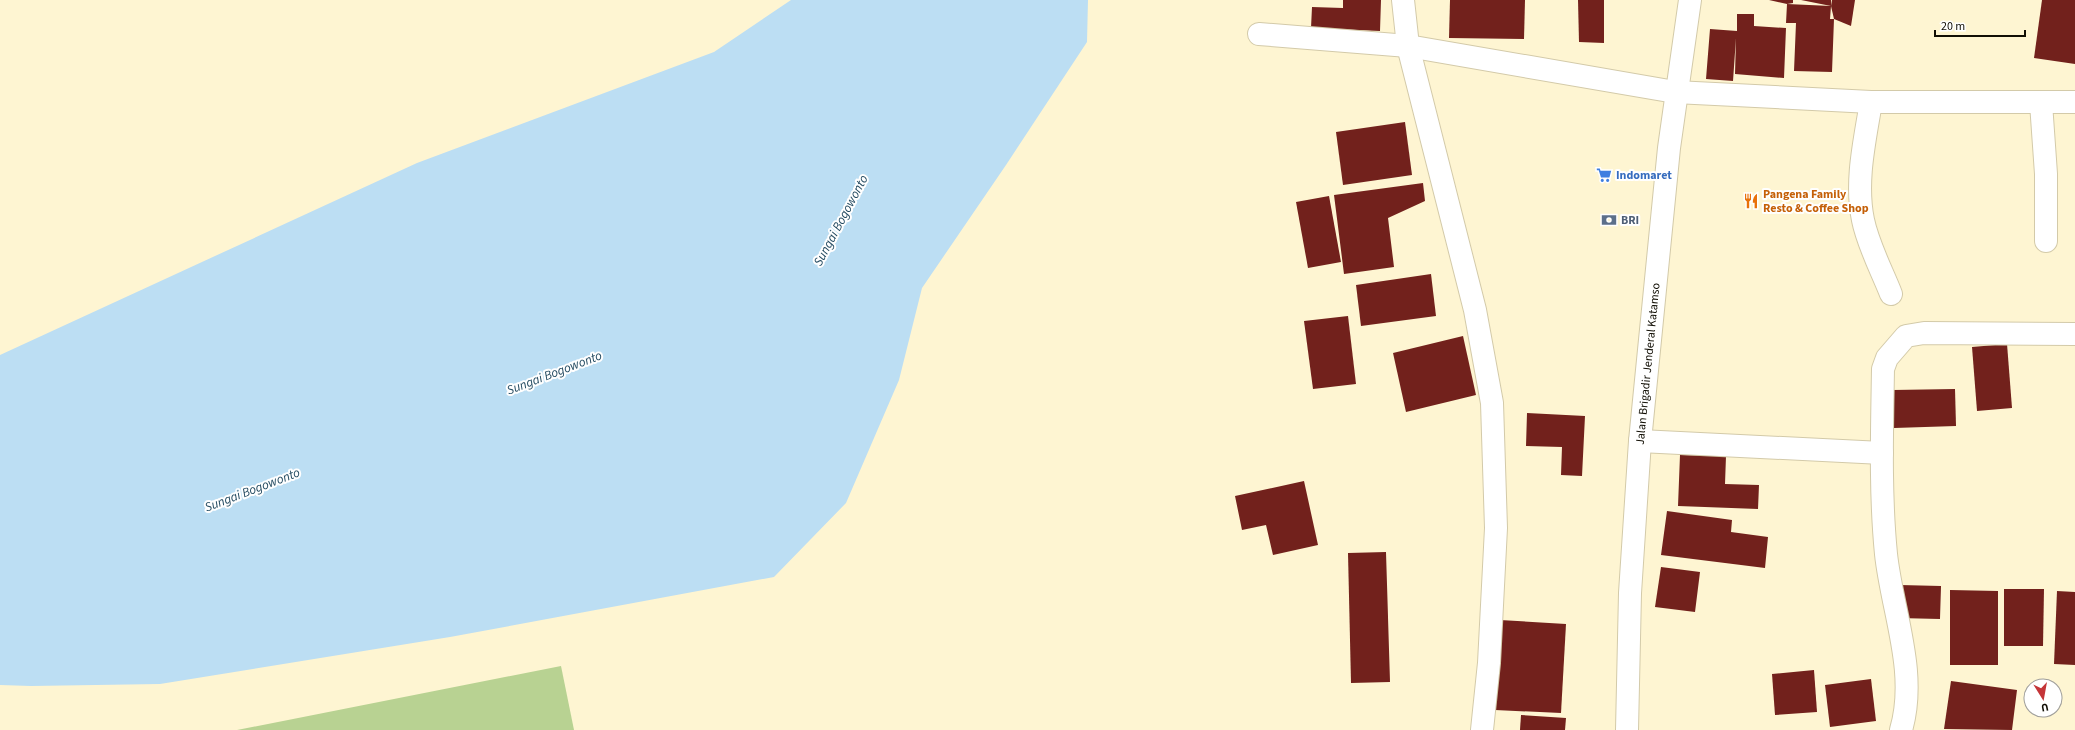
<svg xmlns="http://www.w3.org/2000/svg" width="2075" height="730" viewBox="0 0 2075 730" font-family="'Source Sans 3',sans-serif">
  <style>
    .green { fill: #b8d292 }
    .water { fill: #bcdef3 }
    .building { fill: #72211c }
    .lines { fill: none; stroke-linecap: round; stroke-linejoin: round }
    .minor-casing { stroke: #d3caa9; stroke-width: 24 }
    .major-casing { stroke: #d3caa9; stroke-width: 24 }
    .minor { stroke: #fff; stroke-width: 22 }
    .major { stroke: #fff; stroke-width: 22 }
    .labels { text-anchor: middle; stroke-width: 4; stroke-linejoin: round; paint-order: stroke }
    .shop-label { font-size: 12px; font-weight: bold; fill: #366cbe; stroke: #fff; text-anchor: start }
    .food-label { font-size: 12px; font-weight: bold; fill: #c56008; stroke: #fff; text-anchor: start }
    .service-label { font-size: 12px; font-weight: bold; fill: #4e5e75; stroke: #fff; text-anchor: start }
    .street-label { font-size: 12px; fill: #110e04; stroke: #fff }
    .water-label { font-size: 13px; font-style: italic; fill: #244b61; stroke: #fff }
  </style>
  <rect width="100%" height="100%" fill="#fef5d2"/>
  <polygon class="green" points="561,666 574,730 237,730"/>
  <polygon class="water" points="791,0 1088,0 1087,42 1006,165 922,288 899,380 846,503 774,577 450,637 160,684 31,686 0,685 0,355 417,163 714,52"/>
  <g class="building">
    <polygon points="1343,0 1381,0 1380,31 1311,28 1312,7 1343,8"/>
    <polygon points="1450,0 1525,0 1524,39 1449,38"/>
    <polygon points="1578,0 1604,0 1604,43 1579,42"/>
    <polygon points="1769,0 1793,0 1793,3 1787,4"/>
    <polygon points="1801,0 1831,0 1831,6"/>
    <polygon points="1832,0 1855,0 1851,26 1834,19 1831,6"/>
    <polygon points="2042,0 2075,0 2075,64 2034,58"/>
    <polygon points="1787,4 1831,6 1830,19 1834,19 1832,72 1794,71 1796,23 1786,23"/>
    <polygon points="1737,14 1754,14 1754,26 1786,28 1784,78 1735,74 1736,38 1733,81 1706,79 1710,29 1737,31"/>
    <polygon points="1405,122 1412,175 1343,185 1336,132"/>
    <polygon points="1423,183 1425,201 1388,218 1394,267 1344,274 1334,195"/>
    <polygon points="1329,196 1341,262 1308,268 1296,202"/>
    <polygon points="1431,274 1436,316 1361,326 1356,285"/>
    <polygon points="1348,316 1356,384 1313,389 1304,321"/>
    <polygon points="1463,336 1476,395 1406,412 1393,353"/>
    <polygon points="2007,344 2012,408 1977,411 1972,347"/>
    <polygon points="1955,389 1956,426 1894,428 1893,390"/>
    <polygon points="1527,413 1585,416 1582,476 1561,475 1562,447 1526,446"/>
    <polygon points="1680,455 1726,456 1725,484 1759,485 1758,509 1678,506"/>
    <polygon points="1304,481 1318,545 1273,555 1266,525 1242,530 1235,496"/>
    <polygon points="1667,511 1732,520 1731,532 1768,537 1765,568 1661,555"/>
    <polygon points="1386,552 1390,682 1351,683 1348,553"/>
    <polygon points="1661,567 1700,572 1695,612 1655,607"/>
    <polygon points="1900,585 1941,586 1940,619 1898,618"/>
    <polygon points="2004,589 2044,589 2043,646 2004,646"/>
    <polygon points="1950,590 1998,591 1998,665 1950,665"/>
    <polygon points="2057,591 2075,592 2075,665 2054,664"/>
    <polygon points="1500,620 1566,624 1561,713 1495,710"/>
    <polygon points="1814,670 1817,712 1775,715 1772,674"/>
    <polygon points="1871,679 1876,721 1830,727 1825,685"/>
    <polygon points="1951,681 2017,690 2012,730 1944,729"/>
    <polygon points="1521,715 1566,718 1565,730 1520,730"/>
  </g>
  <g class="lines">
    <g class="minor-casing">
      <g id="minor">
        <polyline points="1403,0 1408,46 1475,310 1492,403 1496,528 1489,663 1482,730"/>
        <polyline points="1259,34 1408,46 1675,92 1871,102 2075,102"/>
        <path d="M1871,102C1865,140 1855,181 1863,220C1868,245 1882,271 1891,294"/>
        <polyline points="2041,103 2046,174 2046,241"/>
        <polyline points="1640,441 1882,453"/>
        <path d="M1901,730C1918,672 1892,611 1886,554C1880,493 1882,431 1883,369L1887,358L1906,336L1924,333L2075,334"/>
      </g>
    </g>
    <g class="major-casing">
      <g id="major">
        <path id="s1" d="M1627,730L1630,593L1640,441L1669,148L1690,0"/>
      </g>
    </g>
    <use href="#minor" class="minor"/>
    <use href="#major" class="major"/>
  </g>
  <defs>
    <g id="supermarket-bare" transform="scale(1.2)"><path d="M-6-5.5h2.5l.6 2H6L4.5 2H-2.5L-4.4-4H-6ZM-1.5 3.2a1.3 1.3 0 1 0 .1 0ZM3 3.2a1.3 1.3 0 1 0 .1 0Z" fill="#3f7fe0" stroke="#fff" stroke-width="2.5" paint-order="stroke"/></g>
    <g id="restaurant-bare" transform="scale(1.2)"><path d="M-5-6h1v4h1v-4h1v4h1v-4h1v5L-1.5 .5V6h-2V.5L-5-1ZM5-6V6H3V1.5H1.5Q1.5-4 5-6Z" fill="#e8710a" stroke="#fff" stroke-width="2.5" paint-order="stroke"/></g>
    <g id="bank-bare" transform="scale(1.2)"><path d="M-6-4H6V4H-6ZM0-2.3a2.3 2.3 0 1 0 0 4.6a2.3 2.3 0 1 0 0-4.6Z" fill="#5c6f8a" stroke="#fff" stroke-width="2.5" paint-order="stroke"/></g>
  </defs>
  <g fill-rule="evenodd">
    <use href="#supermarket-bare" x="1604" y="175"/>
    <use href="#restaurant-bare" x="1751" y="201"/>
    <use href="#bank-bare" x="1609" y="220"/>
  </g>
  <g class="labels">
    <g class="shop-label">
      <text x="1616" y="179">Indomaret</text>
    </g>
    <g class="food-label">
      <text x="1763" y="198">Pangena Family<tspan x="1763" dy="14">Resto &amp; Coffee Shop</tspan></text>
    </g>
    <g class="service-label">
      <text x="1621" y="224">BRI</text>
    </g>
    <g class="street-label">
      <text dy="4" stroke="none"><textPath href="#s1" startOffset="367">Jalan Brigadir Jenderal Katamso</textPath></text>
    </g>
    <g class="water-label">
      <text transform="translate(840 220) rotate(-62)" y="5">Sungai Bogowonto</text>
      <text transform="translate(554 372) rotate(-21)" y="5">Sungai Bogowonto</text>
      <text transform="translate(252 489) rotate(-21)" y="5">Sungai Bogowonto</text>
    </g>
  </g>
  <g transform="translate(2043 698) rotate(169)"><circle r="19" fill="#ffffff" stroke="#a09f9b"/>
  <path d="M0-3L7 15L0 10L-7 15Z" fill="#c43538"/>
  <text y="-6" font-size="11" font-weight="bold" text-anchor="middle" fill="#110e04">U</text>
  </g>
  <path d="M1935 30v6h90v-6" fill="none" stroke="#110e04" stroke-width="2"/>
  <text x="1941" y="30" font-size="12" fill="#110e04" stroke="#ffffff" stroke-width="3" paint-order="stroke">20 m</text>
</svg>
